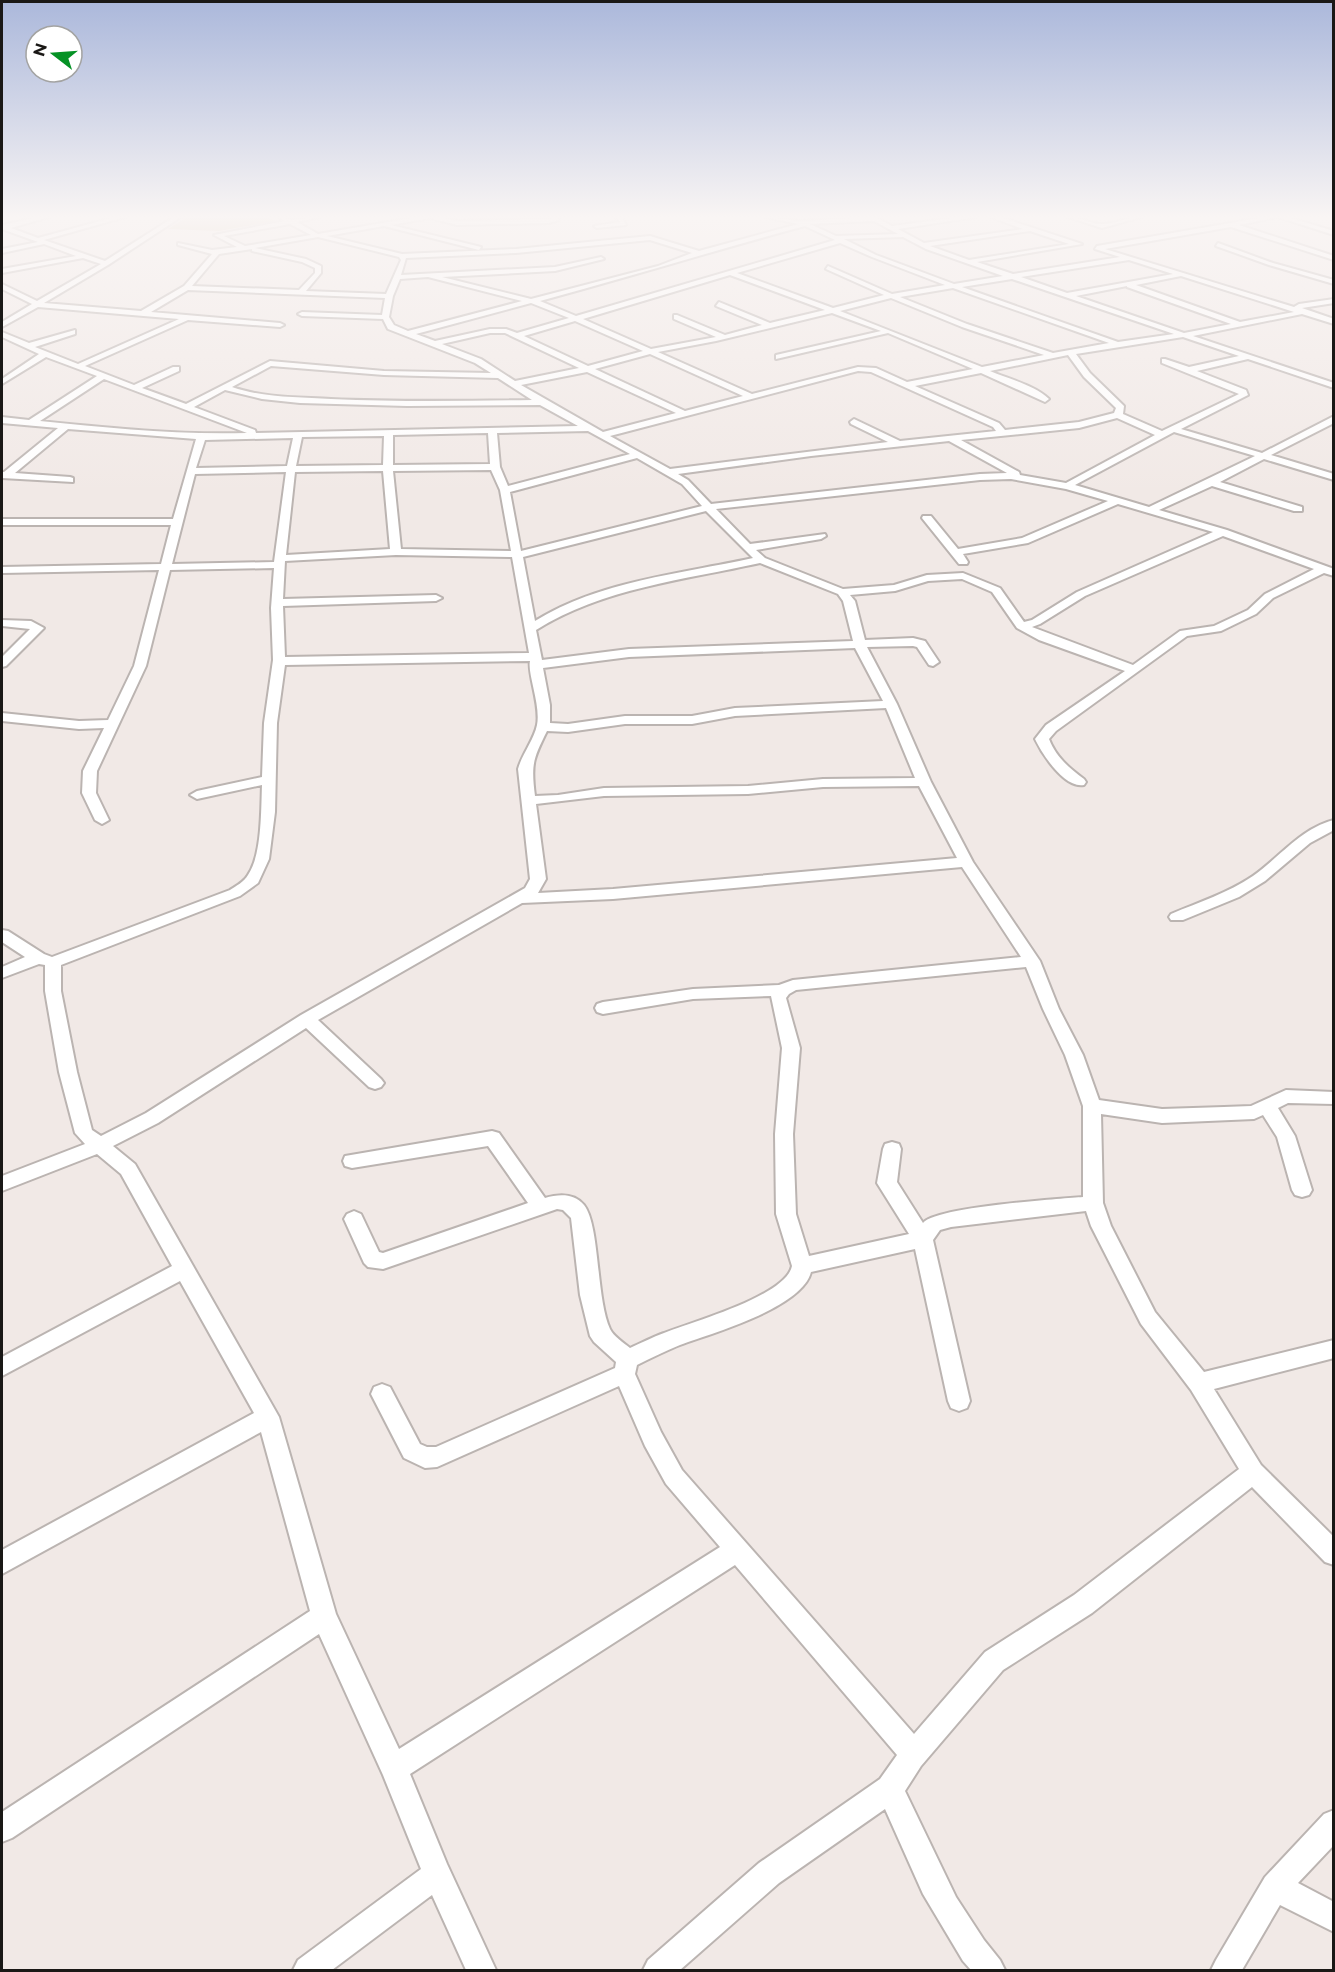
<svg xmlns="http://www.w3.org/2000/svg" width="1335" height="1972" viewBox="0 0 1335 1972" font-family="Montserrat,sans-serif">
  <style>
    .green { fill: #cdba94 }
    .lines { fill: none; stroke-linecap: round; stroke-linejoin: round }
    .minor-casing { stroke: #bbb4b1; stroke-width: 4 }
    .minor { fill: #fff; fill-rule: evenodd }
  </style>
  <rect width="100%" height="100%" fill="#f1e9e6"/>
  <polygon class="green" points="187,217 264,217 277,221 219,231 168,229"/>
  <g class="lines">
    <g class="minor-casing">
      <g id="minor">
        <path d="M39,217H49L11,228L38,238L115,217H125L44,240L105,261L174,217H181L108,265L44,303L141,311L184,286L212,254L178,245V243L212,250L237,247L214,235L285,221L279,217L292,220L320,217L297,222L318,234L417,217H439L457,221L549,219L558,217L559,220L549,223L457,225L430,218L391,225L481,247L479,250L384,226L327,236L402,254L516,249L650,236L699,251L798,224L765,217L801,221L875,217L892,226L960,217H976L898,229L924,243L1023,229L991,217H1000L1082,244L977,262L1013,274L1120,257L1095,249L1097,246L1265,217H1287L1334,231V235L1278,217L1239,225L1334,256V260L1231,227L1105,249L1294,307L1299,304L1334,299V303L1302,308L1334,319V324L1302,314L1193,336L1334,383V388L1248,359L1197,371L1246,390L1248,395L1181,429L1262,453L1334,416V423L1271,455L1334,474V480L1264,459L1220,482L1302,507V511H1294L1212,486L1159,510L1227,530L1334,569V576L1324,573L1273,598L1256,614L1221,631L1187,636L1056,731L1049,739C1056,757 1069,768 1084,779L1086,782L1084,785C1065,789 1042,754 1035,739L1046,725L1125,671L1039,640L1017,628L992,592L962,579L928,581L895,591L850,595L855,601L865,640L913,638L925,641L939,662L933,666L929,665L917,647L913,646L867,647L897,704L931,782L973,862L1040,961L1059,1009L1083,1055L1099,1100L1162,1109L1224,1107L1251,1106L1286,1090L1334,1092V1104L1288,1103L1278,1108L1295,1136L1312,1190L1309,1195L1302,1197L1295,1195L1292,1190L1277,1137L1263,1115L1254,1119L1162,1123L1101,1114L1103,1203L1111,1226L1155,1312L1204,1372L1334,1340V1358L1214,1389L1261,1465L1334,1537V1565L1325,1562L1252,1487L1092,1613L1003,1670L921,1766L905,1791L956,1897L984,1940L1000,1960L1005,1970H971L963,1961L923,1894L885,1809L779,1883L680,1970H643L648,1960L759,1863L880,1779L897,1755L735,1565L410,1774L447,1864L496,1970H466L432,1895L332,1970H293L298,1960L421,1869L383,1775L319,1634L12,1838L2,1842V1812L310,1611L261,1432L2,1574V1550L254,1413L180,1281L2,1376V1357L172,1266L121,1174L97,1154L2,1191V1176L85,1144L75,1133L59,1072L45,991V965L39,964L2,978V967L25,957L2,942V930L8,931L44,954L52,957L230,890C236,886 244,882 248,875C262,855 261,810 262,785L197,799L190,795L197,791L262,777L264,723L273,660L271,608L274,568L170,570L146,666L97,771L96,793L109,820L102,824L95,820L82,793L83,771L104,728L79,729L2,721V713L79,721L108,720L134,666L159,570L2,573V567L161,564L171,525H2V519H173L196,439L68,429L15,473L70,477L73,478V482L2,478V472H4L58,428L2,423V417L29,420L97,376L46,357L2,384V379L39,354L2,337V332L29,343L75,330V334L35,347L78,364L179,319L38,307L2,327V322L32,304L2,289V284L37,301L101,264L83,258L2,273V269L76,256L44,244L2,253V249L38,242L2,229V225ZM874,221L898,234L836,236L810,224ZM290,224L311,235L245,246L224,236ZM805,226L835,240L576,316L540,301C629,277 716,250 805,226ZM1030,231L1069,244L969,260L930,246ZM318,237L399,257L401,260L386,294L306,291L321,273V266L306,259L255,248ZM903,237L926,249L1003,276L954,284L876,255L844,239ZM650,240L692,253L658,266L531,299L442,277L555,271L604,259L601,257L555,267L401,275L406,258L516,253ZM840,243L872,257L945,285L892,294L828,266L826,269L884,295L833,308L737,273ZM252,249V251L302,262L315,268V273L299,290L192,286L219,254ZM1129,260L1173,274L1067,293L1021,277ZM730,275L825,310L770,323L719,302L716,306L762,325L725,335L677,315H674V319L716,337L651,349L583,319ZM1181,276L1294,312L1240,322L1136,285ZM428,277L522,301L408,331L394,325L389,317L393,296L400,279ZM1012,279L1174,334L1118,342L962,287ZM1127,286V287L1231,324L1184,333L1076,296ZM953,288L1109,343L1053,353L967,324L900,297ZM188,290L385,298L382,315L302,312L298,314L302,316L383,319L388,329L475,363L491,373L384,371L270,361L186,404L142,388L179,371V367H173L134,385L85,366L188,320L280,327L284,325L280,323L151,312ZM891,298L962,327L1044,355L982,367L840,311ZM531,303L569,318L517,333L506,329H490L435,341L416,334ZM832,313L881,331L776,355V359L888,333L973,369L907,382L876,368L858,367L752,394L658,352L716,341ZM575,321L643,351L588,366L524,336ZM490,333H505L579,368L515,381L481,359L442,344ZM1183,337L1239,356L1189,367L1165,359H1162V363L1239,394L1162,431L1123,414L1124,406L1090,373L1076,354ZM650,354L743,396L685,411L595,369ZM1068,355L1084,377L1116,408L1114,413L1079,422L1005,430L999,423L915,386L981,373L1045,402L1049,399C1034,385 1009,379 990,371ZM271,366L384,375L498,378L532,400C465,401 398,402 331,399C298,397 264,398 232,387ZM858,371L871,372L993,427L996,431L900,441L854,419L850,422L851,424L888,442L670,469L610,436ZM587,372L676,413L603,432L521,385ZM104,379L247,433C177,435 109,428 40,421ZM225,390L262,399L300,403L407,406L540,405L578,426L256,433L255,430L194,407ZM1117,418L1155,435L1066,483L1020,475L1019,472L961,440L1079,428ZM588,431L630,454L508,486L500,467L497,433ZM1174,432L1255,456L1149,507L1075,485ZM488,433L490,464L393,465V435ZM384,436L383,465L296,466L302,437ZM293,438L287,466L196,468L205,440ZM949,441L1007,473L980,474L711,504L688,480L678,474L811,456ZM637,458L682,484L702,506L521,551L510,492ZM491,470L500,490L511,551L401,549L393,471ZM383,471L390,549L286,555L295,472ZM286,472L274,562L172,564L195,474ZM1011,479L1066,489L1108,501L1022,538L958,549L931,516H923L922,518L959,564H967L968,562L963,554L1028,543L1118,504L1213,532L1077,592L1032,620L1024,622L1000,588L963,573L927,575L894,585L843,589L765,558L756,550L821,539L826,536L825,534L750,544L716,509L980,480ZM706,511L753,558C680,574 599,581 535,621L523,557ZM1223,536L1314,569L1265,594L1248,610L1214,626L1180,631L1133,665L1032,627L1040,624L1085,596ZM396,555L512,557L529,653L285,657L283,606L436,601L442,598L436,595L283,599L285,561ZM760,563L838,594L843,601L853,641L629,649L542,660L536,630C603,588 684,580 760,563ZM855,648L883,701L735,708L692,716H625L568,724L550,723V705L543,668L629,657ZM530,661C527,673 541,705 537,725C534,740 522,754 518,769L530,879L525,888L301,1015L146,1113L101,1136L92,1130L77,1072L61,991V965L240,896L258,883L269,859L275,812L277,723L285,665ZM886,708L915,778L823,779L748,786L604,788L558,795L535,796C531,764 533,759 547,731L568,732L625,724H692L735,716ZM919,786L957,858L613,889L538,893L546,879L536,804L604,796L748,794L823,787ZM962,867L1021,957L793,980L779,985L693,989L603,1002L597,1004L595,1008L597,1012L603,1014L693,999L771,996L782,1048L775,1134L776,1214L792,1266C786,1296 692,1322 664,1333C653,1337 641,1343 630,1348C624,1343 613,1336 610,1329C596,1299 600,1225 584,1205C574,1193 559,1194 545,1198L499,1133L492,1131L345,1156L343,1161L345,1166L352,1168L488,1146L528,1203L383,1253L379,1252L361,1214L354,1211L347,1214L344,1219L364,1263L368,1267L383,1269L557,1209L563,1210L571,1218L580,1295L590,1336L594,1342L616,1362L615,1368L436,1447H427L420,1444L390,1387L382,1384L374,1387L371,1394L404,1458L425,1468L437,1467L619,1386L645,1446L666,1484L720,1547L399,1749L336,1614L279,1417L135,1164L113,1146L158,1123L306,1028L369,1087L375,1089L381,1087L384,1083L381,1079L318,1020L522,903L613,899ZM1026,967L1043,1009L1065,1055L1083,1106V1197C1057,1199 935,1207 923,1223L897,1182L901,1149L899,1144L892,1142L885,1144L883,1149L877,1183L909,1234L809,1256L796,1214L793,1134L800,1048L786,998L789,994L796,990ZM1086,1211L1091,1226L1141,1324L1191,1390L1239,1469L1074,1595L985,1652L914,1734L682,1470L661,1432L635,1374L637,1365C651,1358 665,1351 680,1345C712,1333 802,1308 811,1272L915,1249L948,1401L951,1408L959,1411L967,1408L970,1401L933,1240L940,1230L951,1227Z"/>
        <polygon points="616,217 622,217 626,225 597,228 594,226 620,222"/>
        <path d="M1068,217C1080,217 1090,224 1102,224C1115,224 1128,217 1141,217L1102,228Z"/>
        <polygon points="1218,243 1273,263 1334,280 1334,284 1269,265 1216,246"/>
        <polygon points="2,620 31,621 44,628 6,666 2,667 2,657 30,629 2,626"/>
        <path d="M1334,820V830L1310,843L1265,881L1239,897L1183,920H1171L1169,917L1171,914C1199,902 1228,893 1253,876C1279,858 1301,828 1334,820Z"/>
        <polygon points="1334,1810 1334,1845 1298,1883 1334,1902 1334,1932 1280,1905 1242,1970 1211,1970 1216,1960 1265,1877 1324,1814"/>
      </g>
    </g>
    <use href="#minor" class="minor"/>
  </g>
  <linearGradient id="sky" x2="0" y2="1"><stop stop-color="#abb8db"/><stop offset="0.44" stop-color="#f9f5f4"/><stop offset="1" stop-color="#f9f5f4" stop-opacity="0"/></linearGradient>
  <rect width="1335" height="493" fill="url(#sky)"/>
  <rect width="1335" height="1972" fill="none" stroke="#1a1816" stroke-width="6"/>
  <g transform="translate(54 54) rotate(287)"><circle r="28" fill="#ffffff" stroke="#a3a3a2" stroke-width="1.5"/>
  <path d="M0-4.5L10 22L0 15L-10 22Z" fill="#059225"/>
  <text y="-9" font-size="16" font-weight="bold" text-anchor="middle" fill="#1a1816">N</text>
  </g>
</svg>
